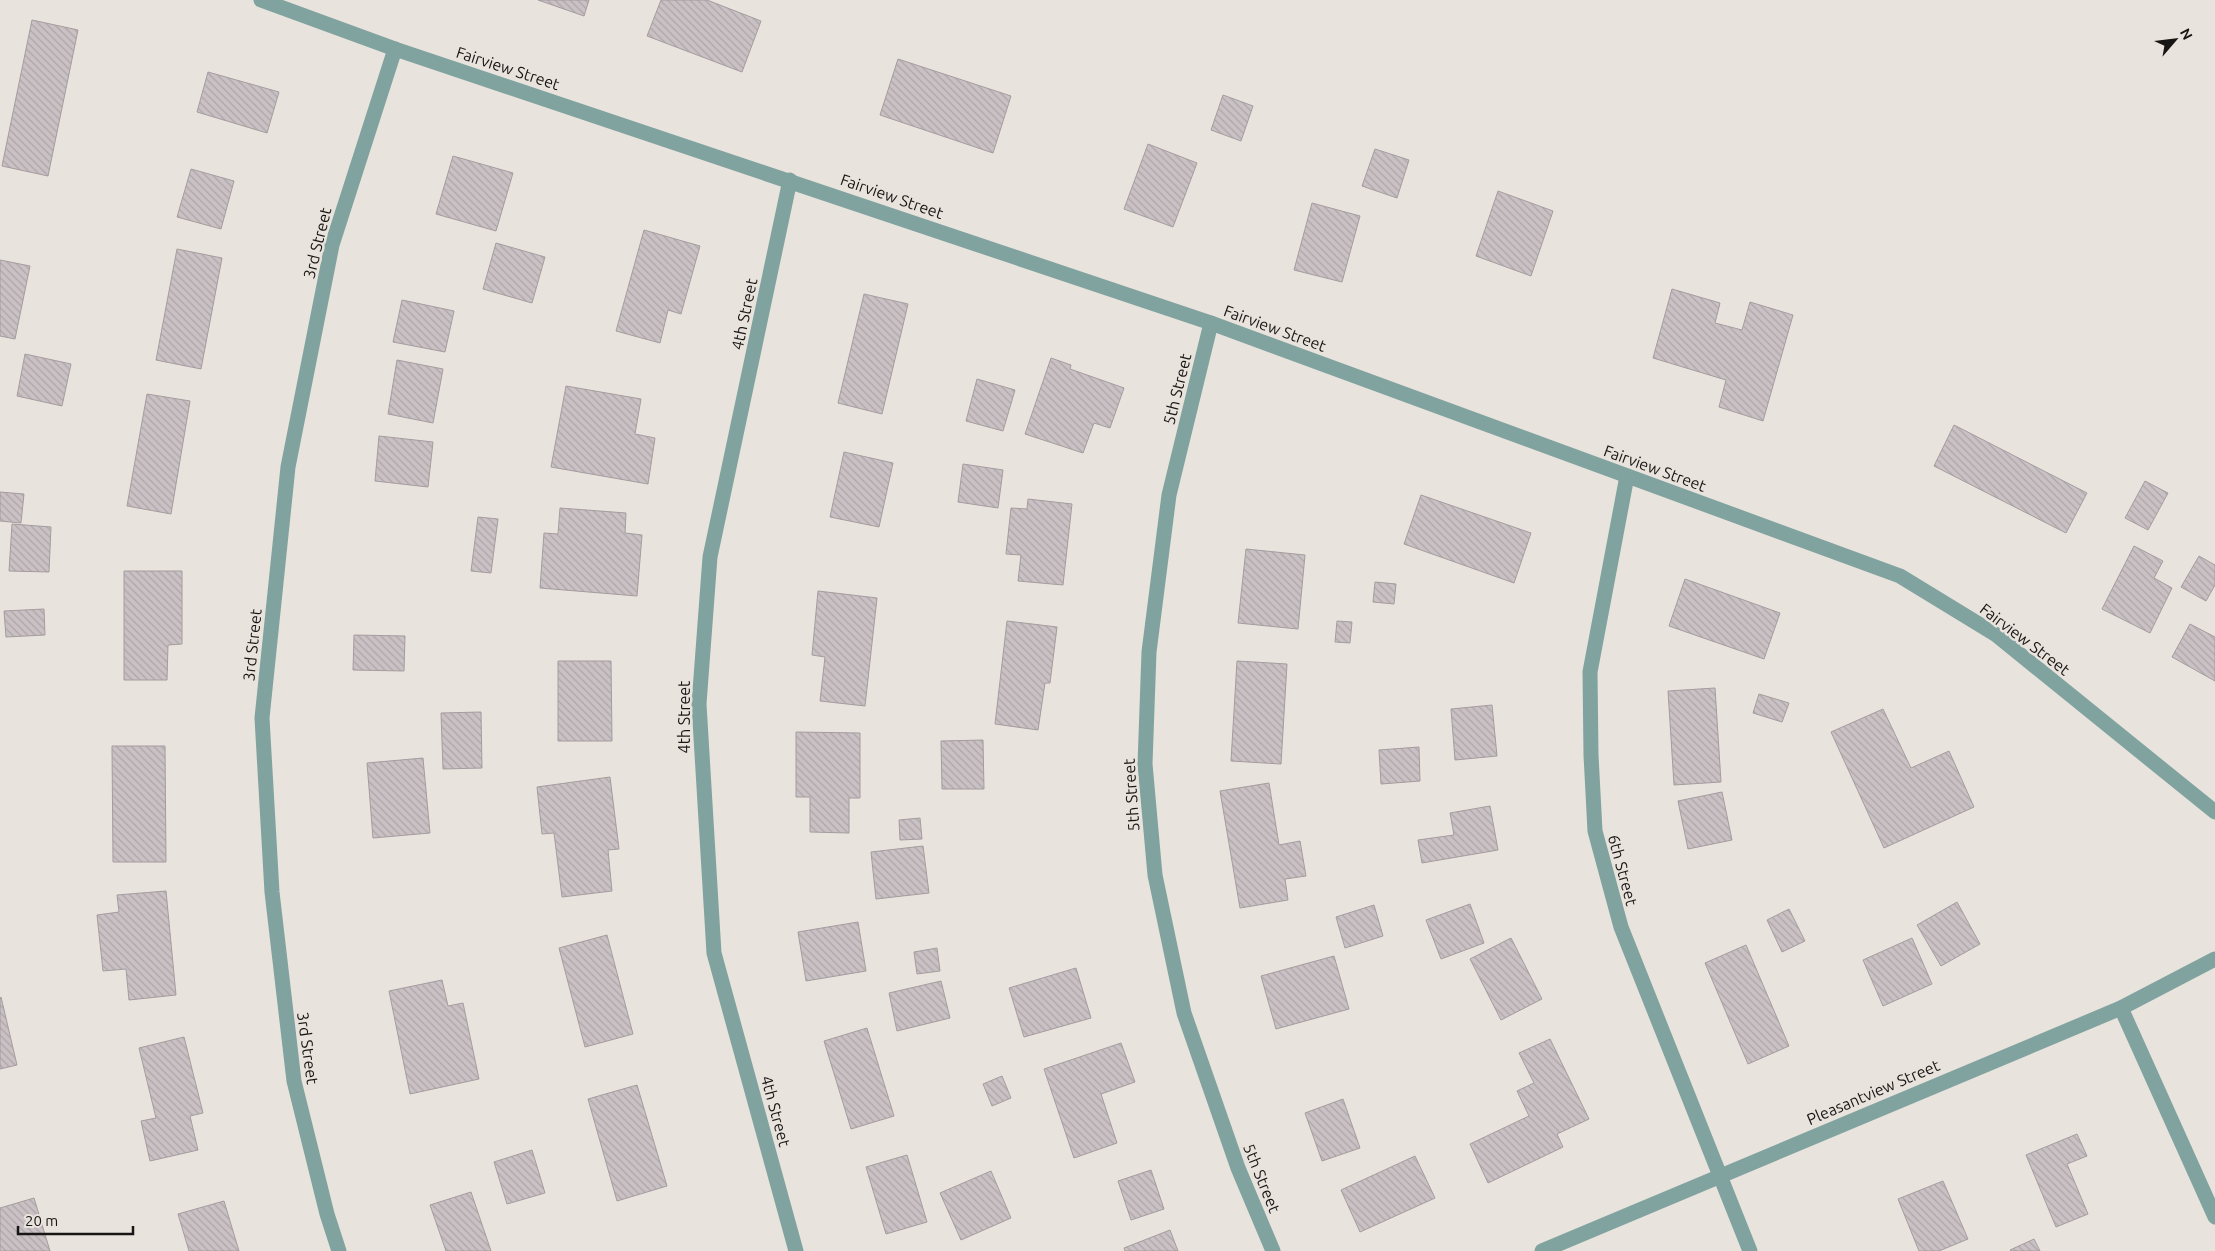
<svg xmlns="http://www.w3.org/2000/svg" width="2215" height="1251" viewBox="0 0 2215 1251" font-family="Ubuntu,sans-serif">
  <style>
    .building { fill: url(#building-back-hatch); stroke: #a49c9f }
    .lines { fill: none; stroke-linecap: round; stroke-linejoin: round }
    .minor { stroke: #81a39f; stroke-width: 15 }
    .labels { text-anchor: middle; stroke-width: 5; stroke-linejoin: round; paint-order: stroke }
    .street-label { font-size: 16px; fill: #181614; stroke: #e9e3dd }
  </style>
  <defs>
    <pattern id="building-back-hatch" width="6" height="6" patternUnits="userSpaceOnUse" patternTransform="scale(1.25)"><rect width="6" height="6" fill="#cac1c5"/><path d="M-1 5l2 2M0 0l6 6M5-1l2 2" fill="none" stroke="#ada5a8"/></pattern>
  </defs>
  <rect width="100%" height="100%" fill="#e9e3dd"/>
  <g class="building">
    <polygon points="538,0 589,0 584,16"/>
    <polygon points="661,0 707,0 761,21 742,72 647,36"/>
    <polygon points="32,20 78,30 48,176 2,166"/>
    <polygon points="898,59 1011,96 993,153 880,115"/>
    <polygon points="208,72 279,92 267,133 197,112"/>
    <polygon points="1223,95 1253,106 1241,141 1211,130"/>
    <polygon points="1148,144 1197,163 1173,227 1124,209"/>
    <polygon points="1375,149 1409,160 1397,198 1362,186"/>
    <polygon points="453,156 513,173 496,231 436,214"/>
    <polygon points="191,169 234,181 221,229 177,217"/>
    <polygon points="1498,191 1553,211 1531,276 1476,256"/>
    <polygon points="1312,203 1360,216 1342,282 1294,270"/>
    <polygon points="644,230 700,246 681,314 668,310 660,343 616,331"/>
    <polygon points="496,243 545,257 532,303 483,289"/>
    <polygon points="177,249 222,258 201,369 156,360"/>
    <polygon points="0,260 30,266 15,339 0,336"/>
    <polygon points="1672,289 1720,303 1715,323 1742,330 1750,302 1793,315 1763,421 1719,407 1726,380 1653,358"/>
    <polygon points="864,294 908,304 882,414 838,403"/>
    <polygon points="402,300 454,311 445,352 393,342"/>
    <polygon points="25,354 71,364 62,406 17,396"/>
    <polygon points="1051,358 1071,365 1070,369 1124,388 1110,428 1094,423 1083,453 1025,434"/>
    <polygon points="397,360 443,369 433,423 388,414"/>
    <polygon points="977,379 1015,390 1003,431 966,421"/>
    <polygon points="566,386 641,399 635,434 655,438 648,484 551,467"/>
    <polygon points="147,394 190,401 171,514 127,506"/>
    <polygon points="1954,425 2087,493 2066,533 1934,466"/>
    <polygon points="379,436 433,442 428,487 375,481"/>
    <polygon points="844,452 893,463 879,527 830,517"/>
    <polygon points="963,464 1003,470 998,508 958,502"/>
    <polygon points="2145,481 2168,493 2148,530 2125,518"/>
    <polygon points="0,492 24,494 21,523 0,521"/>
    <polygon points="1421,495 1531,533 1514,583 1404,544"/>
    <polygon points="1028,499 1072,504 1063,585 1018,581 1021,555 1006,554 1011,508 1027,509"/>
    <polygon points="560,508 626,513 625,533 642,535 637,596 540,588 544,533 558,534"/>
    <polygon points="478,517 498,519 491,573 471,571"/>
    <polygon points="12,524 51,527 49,572 9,571"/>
    <polygon points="2134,546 2163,561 2154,578 2172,588 2150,633 2102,609"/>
    <polygon points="1246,549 1305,555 1298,629 1238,623"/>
    <polygon points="2199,556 2215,565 2215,585 2206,601 2181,587"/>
    <polygon points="124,571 182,571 182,644 168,645 167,680 124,680"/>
    <polygon points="1685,579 1780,613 1764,659 1669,626"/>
    <polygon points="1375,582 1396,584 1394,604 1373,602"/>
    <polygon points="818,591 877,598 865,706 820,701 825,657 812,655"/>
    <polygon points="44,609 45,635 6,637 4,611"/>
    <polygon points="1007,621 1057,627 1050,683 1045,683 1038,730 995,724"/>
    <polygon points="1337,621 1352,622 1350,643 1335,642"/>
    <polygon points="2190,624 2215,637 2215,681 2172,657"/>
    <polygon points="354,635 405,636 404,671 353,670"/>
    <polygon points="558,661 611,661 612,741 558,741"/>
    <polygon points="1237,661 1287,664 1281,764 1231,761"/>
    <polygon points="1715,688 1721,782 1674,785 1668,691"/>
    <polygon points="1759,694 1789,703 1782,722 1753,713"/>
    <polygon points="1492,705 1497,756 1455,760 1451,709"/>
    <polygon points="1883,709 1911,768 1949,751 1974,807 1884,848 1831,732"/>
    <polygon points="481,712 482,768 443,769 441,713"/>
    <polygon points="796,732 860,733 860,798 849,798 849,833 810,832 810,797 796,797"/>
    <polygon points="983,740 984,789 942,789 941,741"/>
    <polygon points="112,746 165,746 166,862 113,862"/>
    <polygon points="1419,747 1420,781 1381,784 1379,750"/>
    <polygon points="423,758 430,833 373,838 367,763"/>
    <polygon points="610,777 619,849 608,850 612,891 562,897 554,833 542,834 537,787"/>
    <polygon points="1269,783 1279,845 1300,841 1306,876 1285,879 1288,900 1240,908 1220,791"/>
    <polygon points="1722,792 1732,840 1688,849 1678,801"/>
    <polygon points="1490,806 1498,850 1422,863 1418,840 1454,835 1450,813"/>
    <polygon points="920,818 922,839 900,840 899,820"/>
    <polygon points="923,846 929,893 876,899 871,852"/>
    <polygon points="166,891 176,995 129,1000 126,969 103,971 97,915 119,912 117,895"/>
    <polygon points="1957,902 1980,944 1941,966 1917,925"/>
    <polygon points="1470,904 1484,943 1441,959 1426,920"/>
    <polygon points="1374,905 1383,936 1345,948 1336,917"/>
    <polygon points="1789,909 1805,941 1782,952 1767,920"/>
    <polygon points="858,922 866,971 806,981 798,932"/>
    <polygon points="607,935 633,1034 585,1047 559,948"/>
    <polygon points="1511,938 1542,999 1501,1020 1470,959"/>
    <polygon points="1912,938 1932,984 1883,1006 1863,960"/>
    <polygon points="1746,945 1789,1046 1748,1064 1705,963"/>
    <polygon points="937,948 940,971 917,974 914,952"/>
    <polygon points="1334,956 1349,1009 1276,1029 1261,976"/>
    <polygon points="1076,968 1091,1018 1024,1037 1009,988"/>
    <polygon points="442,980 448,1006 463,1003 479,1079 410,1094 389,991"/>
    <polygon points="941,981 950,1018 897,1031 889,993"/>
    <polygon points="1,997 17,1065 0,1069 0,998"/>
    <polygon points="867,1028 894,1116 851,1129 824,1041"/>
    <polygon points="184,1037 203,1113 190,1116 198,1150 150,1161 141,1121 156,1118 139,1048"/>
    <polygon points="1550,1039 1589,1119 1557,1134 1563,1147 1488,1183 1470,1144 1529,1116 1517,1091 1534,1083 1519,1053"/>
    <polygon points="1121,1043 1135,1082 1101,1094 1117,1143 1074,1158 1044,1069"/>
    <polygon points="1002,1076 1011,1098 992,1106 983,1084"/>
    <polygon points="637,1085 667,1186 617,1201 588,1099"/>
    <polygon points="1343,1099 1360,1148 1322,1161 1305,1113"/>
    <polygon points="2077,1134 2087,1156 2067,1164 2088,1214 2056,1227 2026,1155"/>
    <polygon points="532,1150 545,1193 507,1204 494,1162"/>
    <polygon points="907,1155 927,1222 886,1234 866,1167"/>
    <polygon points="1415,1156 1435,1198 1360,1232 1341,1190"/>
    <polygon points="1151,1170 1164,1209 1131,1220 1118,1181"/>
    <polygon points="991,1171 1011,1218 961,1240 940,1193"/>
    <polygon points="1943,1181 1968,1239 1939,1251 1919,1251 1898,1199"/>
    <polygon points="471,1192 491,1251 446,1251 430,1205"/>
    <polygon points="34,1198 50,1251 0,1251 0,1208"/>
    <polygon points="224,1201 239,1251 189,1251 178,1214"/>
    <polygon points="1170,1230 1178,1251 1125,1251 1124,1248"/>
    <polygon points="2034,1239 2040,1251 2011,1251 2010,1250"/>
  </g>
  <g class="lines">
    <g class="minor">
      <polyline points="261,0 395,49 1211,323 1900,576 1995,634 2215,812"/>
      <polyline points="790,180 710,557 699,704 714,953 796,1251"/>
      <polyline points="1211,323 1169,495 1149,652 1145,764 1155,875 1184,1013 1238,1168 1273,1251"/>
      <polyline points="1627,476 1590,672 1591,755 1595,831 1621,927 1750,1251"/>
      <polyline points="2121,1008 2215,1217"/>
      <polyline points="339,1251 327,1214 294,1081 272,892 262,718 288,467 332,245 395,49"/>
      <polyline points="1542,1251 2121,1008 2215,959"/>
    </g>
  </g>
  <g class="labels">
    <g class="street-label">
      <text transform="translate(508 68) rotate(18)" y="6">Fairview Street</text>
      <text transform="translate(892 196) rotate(19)" y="6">Fairview Street</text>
      <text transform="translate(317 243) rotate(-76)" y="6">3rd Street</text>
      <text transform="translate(744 314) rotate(-78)" y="6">4th Street</text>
      <text transform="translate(1275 328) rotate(20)" y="6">Fairview Street</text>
      <text transform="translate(1177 389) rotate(-76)" y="6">5th Street</text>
      <text transform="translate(1655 468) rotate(20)" y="6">Fairview Street</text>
      <text transform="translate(2025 639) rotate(37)" y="6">Fairview Street</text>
      <text transform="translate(252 645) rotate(-84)" y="6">3rd Street</text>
      <text transform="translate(684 717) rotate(-90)" y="6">4th Street</text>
      <text transform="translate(1131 795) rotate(-94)" y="6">5th Street</text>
      <text transform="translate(1623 870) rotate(75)" y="6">6th Street</text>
      <text transform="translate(308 1048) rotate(82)" y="6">3rd Street</text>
      <text transform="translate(1873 1092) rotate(-23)" y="6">Pleasantview Street</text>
      <text transform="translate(776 1111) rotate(75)" y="6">4th Street</text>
      <text transform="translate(1262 1178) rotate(68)" y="6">5th Street</text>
    </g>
  </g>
  <g transform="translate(2175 40) rotate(62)" stroke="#e9e3dd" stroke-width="4" paint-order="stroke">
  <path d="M0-4L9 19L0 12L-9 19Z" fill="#181614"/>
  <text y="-8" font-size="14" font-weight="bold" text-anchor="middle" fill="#181614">N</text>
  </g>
  <path d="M18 1226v8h115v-8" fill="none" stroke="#181614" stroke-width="2.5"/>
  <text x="25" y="1226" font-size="15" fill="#181614" stroke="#e9e3dd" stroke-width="4" paint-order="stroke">20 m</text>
</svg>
